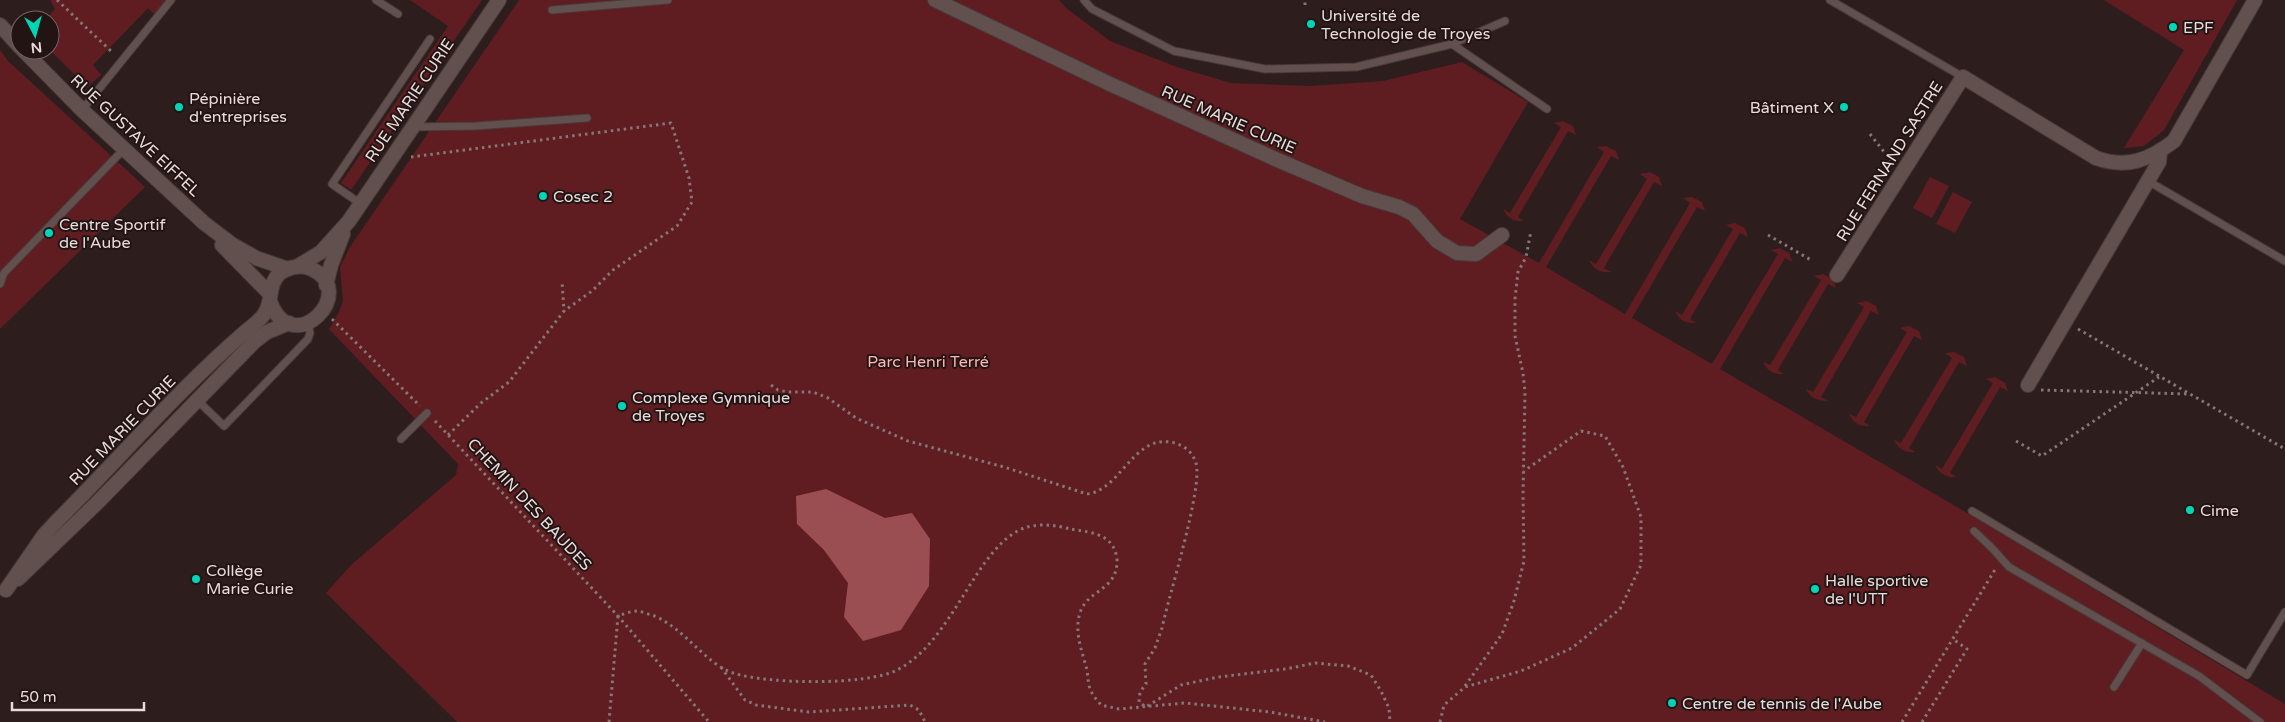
<svg xmlns="http://www.w3.org/2000/svg" width="2285" height="722" viewBox="0 0 2285 722" font-family="'Varela Round',sans-serif">
  <style>
    .green { fill: #5f1d22 }
    .water { fill: #9b4e51 }
    .lines { fill: none; stroke-linecap: round; stroke-linejoin: round }
    .lane-casing { stroke: #473a3a; stroke-width: 9 }
    .street-casing { stroke: #473a3a; stroke-width: 16 }
    .path { stroke: #847776; stroke-width: 3; stroke-dasharray: 2.5 4; stroke-linecap: butt }
    .lane { stroke: #62504f; stroke-width: 7 }
    .street { stroke: #62504f; stroke-width: 14 }
    .poi-dot { fill: #00d5b7; stroke: #231414; stroke-width: 2 }
    .labels { text-anchor: middle; stroke-width: 4; stroke-linejoin: round; paint-order: stroke }
    .poi-label { font-size: 16px; fill: #e7dcdb; stroke: #231414; text-anchor: start }
    .street-label { font-size: 16px; fill: #e7dcdb; stroke: #231414 }
    .park-label { font-size: 16px; fill: #fab6b6; stroke: #231414 }
  </style>
  <rect width="100%" height="100%" fill="#2d1d1d"/>
  <g class="green">
    <polygon points="50,0 166,0 155,15 148,8 93,65 101,75 87,87 50,50 50,20 45,20 55,9"/>
    <polygon points="410,0 482,0 351,190 341,183 448,26"/>
    <polygon points="519,0 1059,0 1066,8 1110,41 1177,67 1231,83 1310,86 1383,81 1462,62 1528,102 1460,219 1539,263 1604,152 1597,147 1606,146 1616,151 1619,160 1611,156 1546,267 1625,314 1690,203 1683,198 1692,197 1702,202 1705,211 1697,207 1632,318 1712,364 1778,254 1771,250 1780,248 1789,253 1793,262 1785,258 1720,369 1957,507 2285,704 2285,722 457,722 326,593 351,565 456,475 458,464 329,329 339,312 343,301 340,267 350,247"/>
    <polygon points="2104,0 2237,0 2164,130 2144,146 2124,148 2184,50"/>
    <polygon points="0,50 8,61 145,187 0,329"/>
    <path d="M1563,121L1573,126L1576,135L1568,131L1518,217L1524,221C1514,222 1507,218 1503,209L1510,213L1561,127L1554,123Z"/>
    <path d="M1650,172L1659,177L1662,186L1654,182L1604,268L1611,272C1600,273 1593,269 1589,260L1596,264L1647,179L1640,174Z"/>
    <polygon points="1930,177 1949,186 1932,218 1913,208"/>
    <polygon points="1953,192 1972,202 1955,233 1936,224"/>
    <path d="M1735,223L1745,228L1748,237L1740,233L1690,319L1696,323C1686,324 1679,320 1675,311L1682,315L1733,229L1726,225Z"/>
    <path d="M1823,274L1833,279L1836,288L1828,284L1778,370L1784,374C1774,375 1767,371 1763,362L1770,365L1821,280L1814,276Z"/>
    <path d="M1867,301L1876,306L1879,315L1871,311L1821,397L1828,401C1818,401 1810,398 1806,389L1813,392L1864,307L1857,303Z"/>
    <path d="M1909,326L1919,331L1922,340L1914,336L1864,422L1870,426C1860,427 1853,423 1849,414L1856,417L1907,332L1900,328Z"/>
    <path d="M1954,352L1964,357L1967,366L1959,362L1909,448L1915,452C1905,453 1898,449 1894,440L1901,443L1952,358L1945,353Z"/>
    <path d="M1995,377L2005,383L2008,391L2000,387L1950,473L1957,477C1947,478 1939,474 1935,465L1942,469L1993,383L1986,379Z"/>
  </g>
  <polygon class="water" points="826,489 885,518 912,513 930,539 929,586 901,630 863,641 844,617 848,583 824,550 797,524 796,496"/>
  <g class="lines">
    <g class="lane-casing">
      <g id="lane">
        <polyline points="376,0 398,14"/>
        <polyline points="1084,0 1092,9 1174,51 1265,69 1356,67 1452,44 1505,21"/>
        <polyline points="1830,0 1963,77"/>
        <polyline points="552,10 668,0"/>
        <polyline points="1452,44 1547,109"/>
        <polyline points="82,110 171,0"/>
        <polyline points="412,127 476,126 587,118"/>
        <polyline points="2148,181 2285,261"/>
        <polyline points="361,204 332,184 430,39"/>
        <polyline points="0,284 4,273 124,149"/>
        <polyline points="197,400 224,426 308,339 310,333 308,323"/>
        <polyline points="401,439 427,413"/>
        <polyline points="1972,511 2247,675 2285,612"/>
        <polyline points="1974,531 1992,548 2009,567 2199,676 2260,722"/>
        <polyline points="2114,687 2142,643"/>
      </g>
    </g>
    <g class="street-casing">
      <g id="street">
        <polyline points="935,0 1110,84 1273,158 1362,196 1399,207 1413,214 1437,241 1457,253 1476,254 1502,235"/>
        <polyline points="0,25 20,47"/>
        <polyline points="23,50 82,110 204,223 233,245 256,258 288,269"/>
        <polyline points="222,245 270,294"/>
        <polyline points="298,266 321,252 349,221 499,0"/>
        <path d="M1837,275L1963,77L2096,158C2127,169 2149,160 2174,141L2255,0"/>
        <polyline points="326,285 331,265 343,234"/>
        <polyline points="2028,385 2159,162 2160,152"/>
        <polyline points="18,579 99,501 254,342 267,332 289,323"/>
        <path d="M6,590L44,535L57,521C120,458 178,390 245,332C252,326 262,320 266,311C273,298 268,284 280,273C288,267 300,265 309,268C363,289 292,363 270,301"/>
      </g>
    </g>
    <g class="path">
      <polyline points="57,0 113,53"/>
      <polyline points="1305,5 1305,0"/>
      <polyline points="1870,134 1892,162"/>
      <polyline points="411,157 671,123 689,178 692,202 677,226 613,270 592,291 564,311"/>
      <polyline points="1768,235 1811,260"/>
      <polyline points="332,319 420,406"/>
      <polyline points="2078,329 2285,449"/>
      <path d="M771,385L778,390L788,392H813L828,398L856,418L908,441L1004,467L1087,494C1114,491 1127,455 1152,444C1160,441 1167,441 1175,443C1185,446 1193,453 1196,463C1203,488 1169,595 1162,628L1155,648L1145,664L1146,684L1140,692L1139,702L1146,707L1181,685L1218,677L1286,669L1315,663L1348,666L1371,675L1381,691L1389,708L1390,722"/>
      <polyline points="2041,390 2190,394"/>
      <polyline points="435,421 618,616 709,722"/>
      <polyline points="448,435 481,403 509,382 564,311 562,281"/>
      <polyline points="2016,441 2042,456 2159,377"/>
      <polyline points="721,667 745,700 756,705 809,712 910,705 919,710 925,722"/>
      <polyline points="1465,686 1502,634 1514,601 1524,561 1523,495 1525,392 1523,373 1515,336 1515,299 1518,272 1526,257 1531,231"/>
      <path d="M609,722L618,616C624,614 631,611 637,611C641,611 647,614 652,615C684,627 704,663 733,673C766,684 866,686 897,670C954,641 975,547 1024,528C1038,523 1056,525 1070,529C1081,531 1097,532 1106,539C1113,544 1116,551 1117,559C1118,590 1090,589 1081,610C1073,630 1082,651 1087,670C1088,677 1088,683 1090,689C1093,696 1097,700 1101,705L1119,709L1185,703L1270,712L1325,722"/>
      <polyline points="1440,722 1444,705 1465,687 1521,671 1572,648 1620,609 1641,565 1641,517 1623,467 1605,436 1581,431 1524,471"/>
      <polyline points="1902,722 1996,568"/>
      <polyline points="1922,722 1967,649 1953,639"/>
    </g>
    <use href="#lane" class="lane"/>
    <use href="#street" class="street"/>
  </g>
  <g class="poi-dot">
    <circle cx="1311" cy="24" r="5"/>
    <circle cx="2173" cy="27" r="5"/>
    <circle cx="179" cy="107" r="5"/>
    <circle cx="1844" cy="107" r="5"/>
    <circle cx="543" cy="196" r="5"/>
    <circle cx="49" cy="233" r="5"/>
    <circle cx="622" cy="406" r="5"/>
    <circle cx="2190" cy="510" r="5"/>
    <circle cx="196" cy="579" r="5"/>
    <circle cx="1815" cy="589" r="5"/>
    <circle cx="1672" cy="703" r="5"/>
  </g>
  <g class="labels">
    <g class="poi-label">
      <text x="1321" y="21">Université de<tspan x="1321" dy="18">Technologie de Troyes</tspan></text>
      <text x="2183" y="33">EPF</text>
      <text x="189" y="104">Pépinière<tspan x="189" dy="18">d'entreprises</tspan></text>
      <text x="1834" y="113" text-anchor="end">Bâtiment X</text>
      <text x="553" y="202">Cosec 2</text>
      <text x="59" y="230">Centre Sportif<tspan x="59" dy="18">de l'Aube</tspan></text>
      <text x="632" y="403">Complexe Gymnique<tspan x="632" dy="18">de Troyes</tspan></text>
      <text x="2200" y="516">Cime</text>
      <text x="206" y="576">Collège<tspan x="206" dy="18">Marie Curie</tspan></text>
      <text x="1825" y="586">Halle sportive<tspan x="1825" dy="18">de l'UTT</tspan></text>
      <text x="1682" y="709">Centre de tennis de l'Aube</text>
    </g>
    <g class="street-label">
      <text transform="translate(409 100) rotate(-56)" y="6">RUE MARIE CURIE</text>
      <text transform="translate(1229 119) rotate(24)" y="6">RUE MARIE CURIE</text>
      <text transform="translate(136 135) rotate(43)" y="6">RUE GUSTAVE EIFFEL</text>
      <text transform="translate(1889 161) rotate(-58)" y="6">RUE FERNAND SASTRE</text>
      <text transform="translate(122 430) rotate(-46)" y="6">RUE MARIE CURIE</text>
      <text transform="translate(530 504) rotate(47)" y="6">CHEMIN DES BAUDES</text>
    </g>
    <g class="park-label">
      <text x="928" y="367">Parc Henri Terré</text>
    </g>
  </g>
  <g transform="translate(35 35) rotate(174)"><circle r="24" fill="#231414" stroke="#716464"/>
  <path d="M0-4L9 19L0 12L-9 19Z" fill="#00d5b7"/>
  <text y="-8" font-size="14" font-weight="bold" text-anchor="middle" fill="#e7dcdb">N</text>
  </g>
  <path d="M12 702v8h132v-8" fill="none" stroke="#e7dcdb" stroke-width="2.5"/>
  <text x="20" y="702" font-size="15" fill="#e7dcdb" stroke="#231414" stroke-width="4" paint-order="stroke">50 m</text>
</svg>
